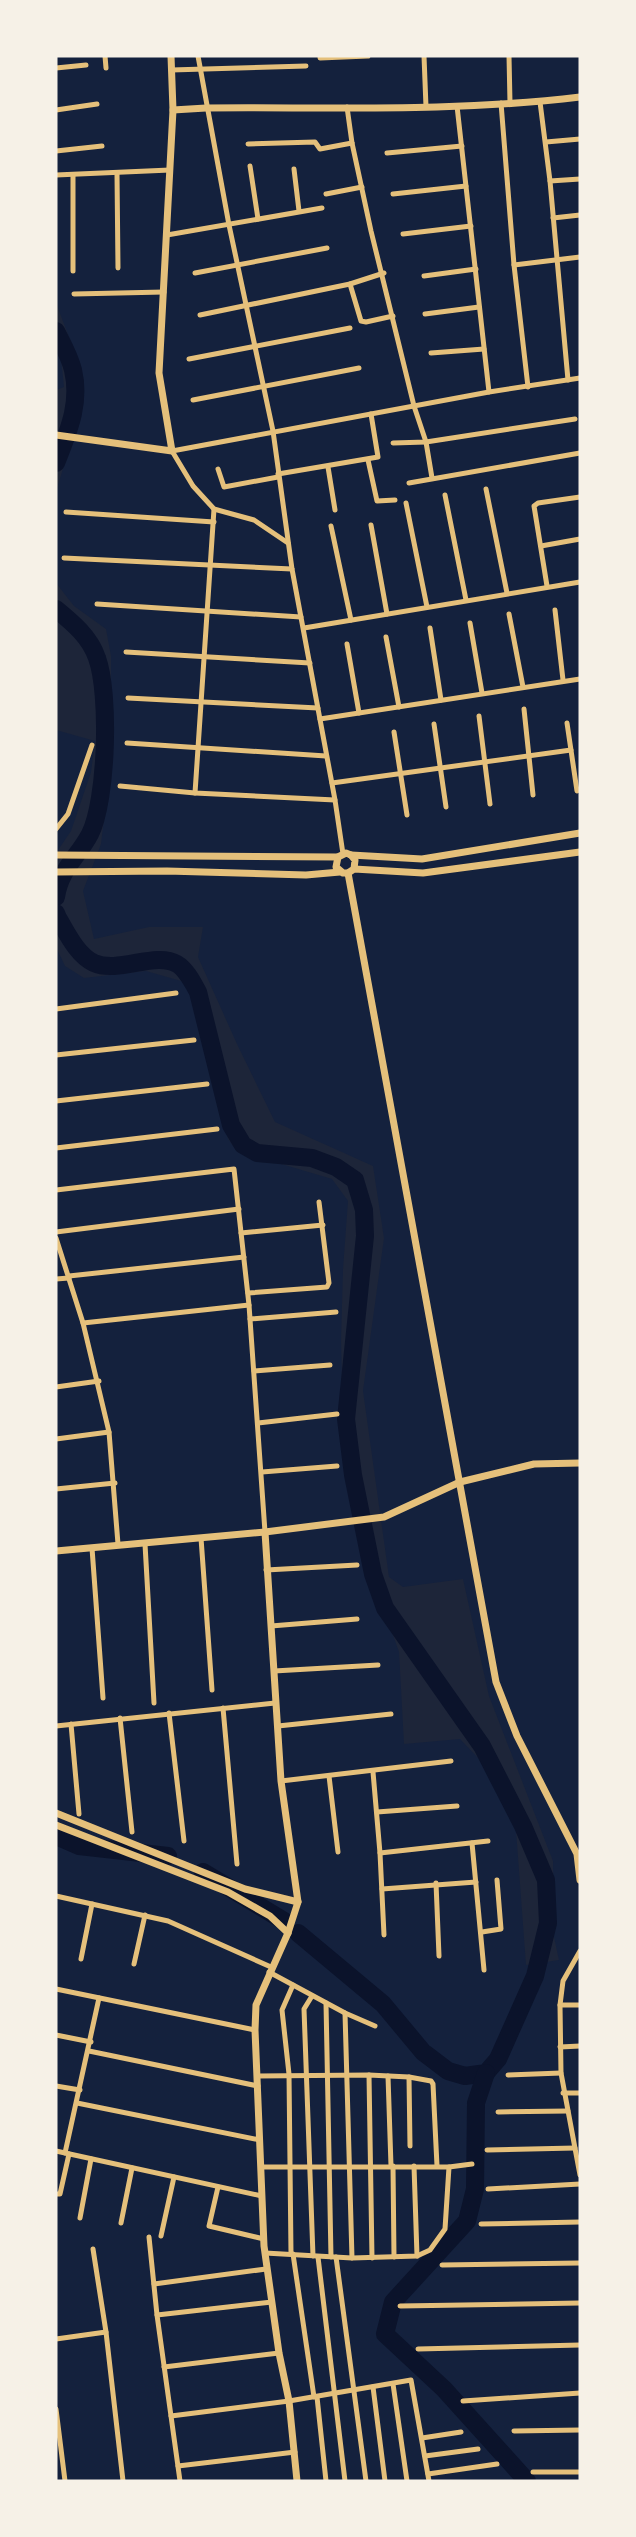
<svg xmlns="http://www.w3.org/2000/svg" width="636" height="2537" viewBox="0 0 636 2537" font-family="Cabin,sans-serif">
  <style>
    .green { fill: #1d2539 }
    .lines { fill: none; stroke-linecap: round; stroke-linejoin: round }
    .river { stroke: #0b132b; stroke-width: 18 }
    .minor { stroke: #e5c07b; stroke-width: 5 }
    .tertiary { stroke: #e5c07b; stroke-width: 7 }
  </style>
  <rect width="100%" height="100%" fill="#14213d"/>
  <g class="green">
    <path d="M56,302C65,330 82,361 81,391C80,424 64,462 56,493V390L64,387L61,357L56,344Z"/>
    <polygon points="56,583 74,606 106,629 111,656 111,761 101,844 83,891 94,939 149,927 203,927 198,957 237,1044 275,1122 373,1166 384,1238 363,1391 389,1577 403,1587 463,1579 489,1696 553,1861 554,1937 559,1960 526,1965 515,1817 479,1759 460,1739 404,1744 399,1652 370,1570 357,1511 343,1423 341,1340 343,1269 348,1201 332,1179 268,1160 235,1148 228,1139 192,990 181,981 146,971 84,978 65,966 56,947 56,853 71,831 91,772 95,741 56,730"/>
  </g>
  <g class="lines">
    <g class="river">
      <path d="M56,331C62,343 70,357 73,370C81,404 68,432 56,463"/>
      <path d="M56,609C73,623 90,637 97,658C110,694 107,800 90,834C78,857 60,869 56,897"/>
      <path d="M56,913L58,918C67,933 77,955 94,963C119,974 155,951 177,964C186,969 193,983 198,992L231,1125L243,1145L257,1153L312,1158L336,1167L355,1180L364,1210L365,1236L346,1419L353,1475L373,1574L385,1608L482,1746L523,1826L546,1880L548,1923L535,1976L498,2059L486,2073L465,2076L448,2071L423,2052L383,2004L298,1933"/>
      <polyline points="56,1836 79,1846 168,1856"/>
      <polyline points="203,1872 284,1921"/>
      <polyline points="486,2073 476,2103 475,2189 467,2221 393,2302 385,2334 444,2389 527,2481"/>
    </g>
    <g class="minor">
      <polyline points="105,56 106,68"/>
      <polyline points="198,56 229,225 273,431 292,569 335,800 343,854"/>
      <polyline points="424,56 426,107"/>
      <polyline points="509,56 510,103"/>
      <polyline points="320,58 368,56"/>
      <polyline points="56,68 86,65"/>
      <polyline points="171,70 306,66"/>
      <polyline points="540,102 550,181 568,380"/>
      <polyline points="501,103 514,265 528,387"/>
      <polyline points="457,106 489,392"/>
      <polyline points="347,107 352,143 371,231 414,406 426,442 432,478"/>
      <polyline points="56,110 97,104"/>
      <polyline points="546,142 580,139"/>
      <polyline points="248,144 315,142 320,149 352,143"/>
      <polyline points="56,151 102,146"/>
      <polyline points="387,153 462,146"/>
      <polyline points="250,166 258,219"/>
      <polyline points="294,169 299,211"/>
      <polyline points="117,174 118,268"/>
      <polyline points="56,175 170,170"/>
      <polyline points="550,181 580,179"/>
      <polyline points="326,194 362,187"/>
      <polyline points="393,194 466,186"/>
      <polyline points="553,218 580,215"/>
      <polyline points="403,234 471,226"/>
      <polyline points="167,235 322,208"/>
      <polyline points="514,265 580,257"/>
      <polyline points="73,271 73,175"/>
      <polyline points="195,273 327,248"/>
      <polyline points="424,276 476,269"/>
      <polyline points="350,284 361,321 366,322 393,316"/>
      <polyline points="74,294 164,292"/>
      <polyline points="425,314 479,307"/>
      <polyline points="200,315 350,284 384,273"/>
      <polyline points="431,353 484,349"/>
      <polyline points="189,359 350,328"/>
      <polyline points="193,400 359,368"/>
      <polyline points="393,443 426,442 575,419"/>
      <polyline points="368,460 377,501 395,500"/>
      <polyline points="328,467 335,510"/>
      <polyline points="218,469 224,487 278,477"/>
      <polyline points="278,474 378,457 371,414"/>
      <polyline points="409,483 580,453"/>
      <polyline points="486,489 507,593"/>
      <polyline points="445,495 466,600"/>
      <polyline points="406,503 427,607"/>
      <polyline points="66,512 214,522"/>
      <polyline points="371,525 387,614"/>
      <polyline points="331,526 351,620"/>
      <polyline points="288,543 254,520 214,509 193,486 172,451 489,392 580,378"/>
      <polyline points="541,546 580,539"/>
      <polyline points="64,558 292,569"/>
      <polyline points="547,586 534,506 538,503 580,497"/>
      <polyline points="97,604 301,617"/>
      <polyline points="555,610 563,680"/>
      <polyline points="509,614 523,687"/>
      <polyline points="470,623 482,693"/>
      <polyline points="304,628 580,582"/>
      <polyline points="430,628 441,700"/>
      <polyline points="386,637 399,707"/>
      <polyline points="347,644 359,713"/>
      <polyline points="126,652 310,663"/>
      <polyline points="128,698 318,708"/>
      <polyline points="524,709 533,795"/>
      <polyline points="479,716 490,804"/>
      <polyline points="320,719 580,679"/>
      <polyline points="567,723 577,791"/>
      <polyline points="434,724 446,807"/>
      <polyline points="394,732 407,815"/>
      <polyline points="127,743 326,756"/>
      <polyline points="332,783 571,750"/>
      <polyline points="120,786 195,793 335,800"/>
      <polyline points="195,793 214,509"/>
      <polyline points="56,829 68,814 92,745"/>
      <polyline points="56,1009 176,993"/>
      <polyline points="56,1055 194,1040"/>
      <polyline points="56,1101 207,1084"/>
      <polyline points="56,1148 217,1129"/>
      <polyline points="56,1190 234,1169 249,1305 265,1532"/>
      <polyline points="56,1232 239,1209"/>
      <polyline points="241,1233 323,1225"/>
      <polyline points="56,1238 83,1323 109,1432 118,1544"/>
      <polyline points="69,1276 244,1257"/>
      <polyline points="56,1279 69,1278"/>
      <polyline points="248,1293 327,1287 329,1283 319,1202"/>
      <polyline points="250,1319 336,1312"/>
      <polyline points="83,1323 249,1305"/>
      <polyline points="254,1371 330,1365"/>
      <polyline points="56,1387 99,1381"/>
      <polyline points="258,1423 337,1414"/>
      <polyline points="56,1439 109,1432"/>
      <polyline points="262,1472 337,1466"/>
      <polyline points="56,1489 115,1483"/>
      <polyline points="201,1538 212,1690"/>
      <polyline points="145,1544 154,1703"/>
      <polyline points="92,1548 103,1698"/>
      <polyline points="266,1570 357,1565"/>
      <polyline points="271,1626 357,1619"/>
      <polyline points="274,1671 378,1665"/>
      <polyline points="223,1708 237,1864"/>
      <polyline points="169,1713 184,1841"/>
      <polyline points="120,1718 132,1832"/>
      <polyline points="71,1724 79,1814"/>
      <polyline points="56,1726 275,1703"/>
      <polyline points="278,1726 391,1714"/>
      <polyline points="373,1772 380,1853 384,1935"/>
      <polyline points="329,1776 338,1852"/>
      <polyline points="281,1781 451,1761"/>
      <polyline points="377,1812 457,1806"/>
      <polyline points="472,1843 484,1970"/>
      <polyline points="380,1853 488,1841"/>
      <polyline points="436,1883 439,1956"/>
      <polyline points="382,1889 476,1882"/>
      <polyline points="56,1896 168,1921 271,1967"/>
      <polyline points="482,1932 501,1929 497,1880"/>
      <polyline points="580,1951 563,1981 560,2005 561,2073 580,2175"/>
      <polyline points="81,1959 92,1904"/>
      <polyline points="134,1964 145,1915"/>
      <polyline points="269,1972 345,2013 375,2026"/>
      <polyline points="56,1989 255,2030"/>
      <polyline points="312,1996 304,2009 313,2256"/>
      <polyline points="326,2003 331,2257"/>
      <polyline points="560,2005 580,2005"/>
      <polyline points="345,2013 352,2258"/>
      <polyline points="56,2035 91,2042"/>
      <polyline points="560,2047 580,2046"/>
      <polyline points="89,2051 258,2086"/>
      <polyline points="369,2075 372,2258"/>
      <polyline points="508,2075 561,2073"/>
      <polyline points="258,2076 369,2075 409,2077 431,2081 433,2084 437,2166"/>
      <polyline points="388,2076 391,2166"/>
      <polyline points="409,2077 410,2146"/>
      <polyline points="56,2086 80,2090"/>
      <polyline points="563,2093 580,2093"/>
      <polyline points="77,2103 260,2140"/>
      <polyline points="498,2112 568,2111"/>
      <polyline points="487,2150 575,2148"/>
      <polyline points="56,2151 262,2196"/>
      <polyline points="65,2153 99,1998"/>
      <polyline points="393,2166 394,2257"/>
      <polyline points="414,2166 417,2256"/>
      <polyline points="261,2167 449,2167 472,2164"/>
      <polyline points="218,2187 209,2226 264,2239"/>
      <polyline points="488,2189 580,2184"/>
      <polyline points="56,2194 60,2194 69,2154"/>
      <polyline points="80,2218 91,2159"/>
      <polyline points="121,2223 132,2168"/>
      <polyline points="481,2224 580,2222"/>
      <polyline points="161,2236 174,2177"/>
      <polyline points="149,2237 157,2315 180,2481"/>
      <polyline points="93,2249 106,2332 123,2481"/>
      <polyline points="265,2253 352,2258 417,2256 430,2250 445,2229 449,2167"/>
      <polyline points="291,2254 289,2074 282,2010 293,1985"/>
      <polyline points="293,2254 314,2397"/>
      <polyline points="318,2257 345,2481"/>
      <polyline points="336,2257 366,2481"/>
      <polyline points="442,2265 580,2263"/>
      <polyline points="154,2284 266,2269"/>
      <polyline points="400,2306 580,2303"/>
      <polyline points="157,2315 272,2302"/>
      <polyline points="56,2339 106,2332"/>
      <polyline points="418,2349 580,2345"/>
      <polyline points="164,2367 279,2353"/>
      <polyline points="393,2384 407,2481"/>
      <polyline points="373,2387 385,2481"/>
      <polyline points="317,2397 326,2481"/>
      <polyline points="463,2401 580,2393"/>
      <polyline points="56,2409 65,2481"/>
      <polyline points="171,2416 289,2401 411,2380 429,2481"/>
      <polyline points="514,2431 580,2430"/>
      <polyline points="422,2438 461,2432"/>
      <polyline points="425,2456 478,2449"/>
      <polyline points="178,2466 295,2452"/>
      <polyline points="533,2472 580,2472"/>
      <polyline points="428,2474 497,2464"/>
    </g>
    <g class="tertiary">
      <path d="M173,110L206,108C331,107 456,112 580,97"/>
      <polyline points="56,435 172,451 159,373 173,110 171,56"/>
      <polyline points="56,855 338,857"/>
      <polyline points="351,855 422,859 580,833"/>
      <polyline points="354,869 355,860 351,855 346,853 338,857 336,867 343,873 348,873 354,869 423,873 580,852"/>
      <polyline points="56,872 167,871 306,875 340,872"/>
      <polyline points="348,873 496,1682 517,1736 577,1854 580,1880"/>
      <polyline points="265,1532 281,1781 298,1902 288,1933 256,2005 255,2030 264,2246 279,2353 289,2401 297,2481"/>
      <polyline points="56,1551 265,1532 384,1517 460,1482 534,1464 580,1463"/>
      <polyline points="56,1813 245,1889 298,1902"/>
      <polyline points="56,1825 228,1892 270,1916 288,1933"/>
    </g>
  </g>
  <rect width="636" height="2537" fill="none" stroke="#f6f1e7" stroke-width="115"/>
</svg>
